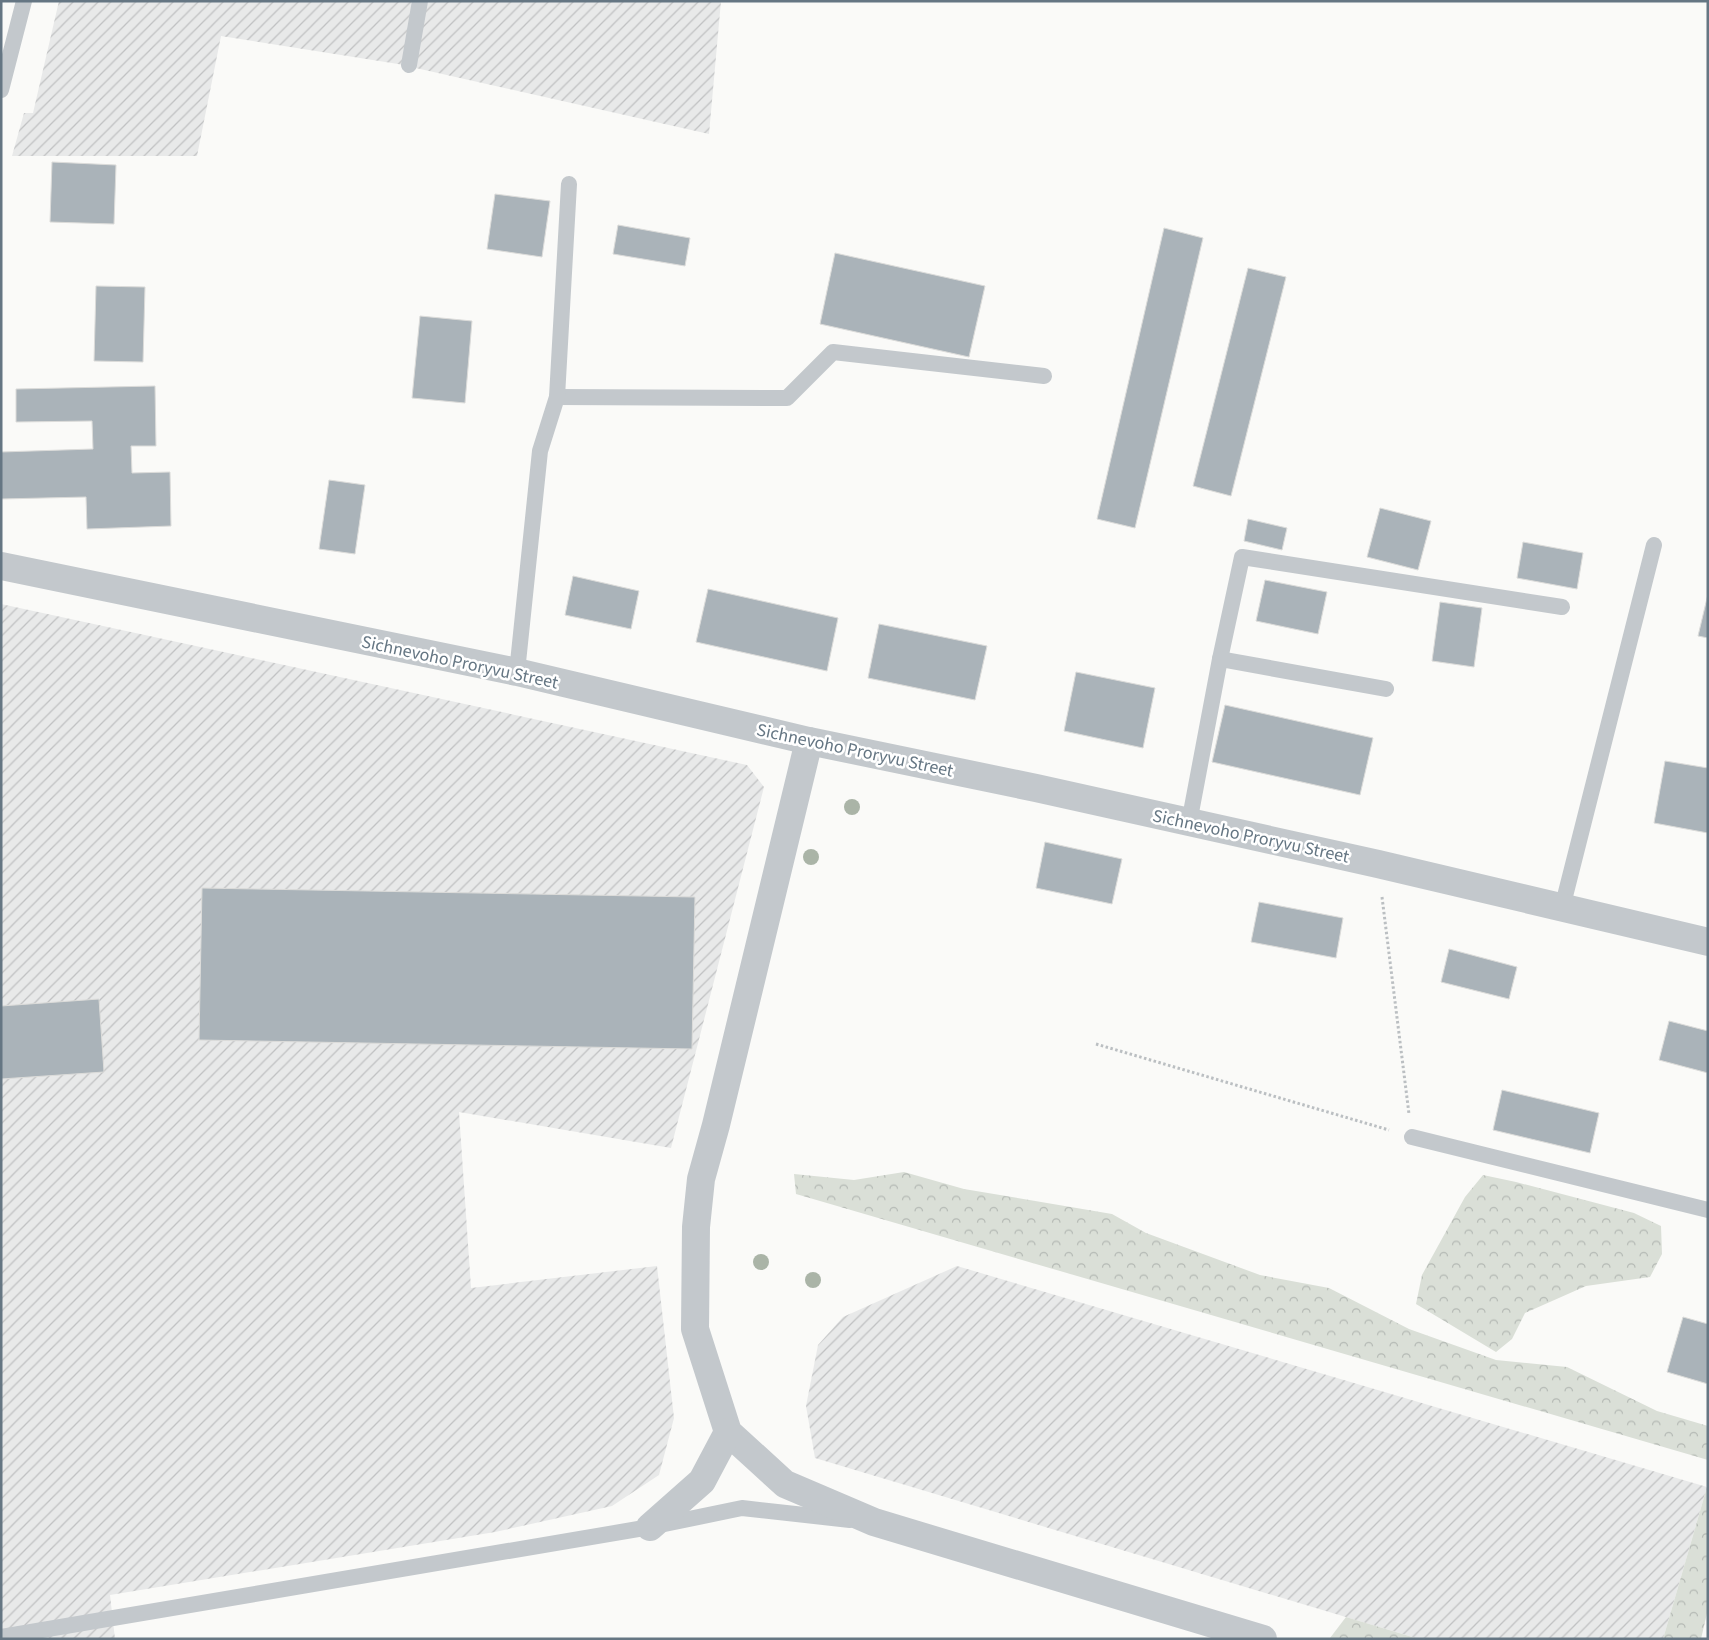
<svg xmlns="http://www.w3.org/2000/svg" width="1709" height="1640" viewBox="0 0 1709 1640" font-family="'Source Sans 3',sans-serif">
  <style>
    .industrial { fill: url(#industrial-furrows) }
    .forest { fill: url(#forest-crowns) }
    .building { fill: #aab3b9; stroke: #dcdcda }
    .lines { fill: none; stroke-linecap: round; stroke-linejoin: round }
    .path { stroke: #bbbfc2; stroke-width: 3; stroke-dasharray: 2.5 2.5; stroke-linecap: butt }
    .lane { stroke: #c3c8cc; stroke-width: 16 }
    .street { stroke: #c3c8cc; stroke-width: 28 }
    .tree { fill: #aab4a7 }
    .labels { text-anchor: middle; stroke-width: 5; stroke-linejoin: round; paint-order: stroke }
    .street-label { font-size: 18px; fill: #657683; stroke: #fff }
  </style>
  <defs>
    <pattern id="industrial-furrows" width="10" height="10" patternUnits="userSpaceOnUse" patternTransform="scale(1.25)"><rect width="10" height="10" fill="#e8e9e9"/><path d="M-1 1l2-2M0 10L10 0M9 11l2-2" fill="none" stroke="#c0c1c2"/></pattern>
    <pattern id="forest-crowns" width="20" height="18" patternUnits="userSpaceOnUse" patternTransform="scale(1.25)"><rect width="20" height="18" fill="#dadfd7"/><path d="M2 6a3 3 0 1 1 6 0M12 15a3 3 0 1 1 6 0" fill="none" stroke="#b4b9b4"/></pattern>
  </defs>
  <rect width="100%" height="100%" fill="#fafaf8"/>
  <g class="industrial">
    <polygon points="59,1 721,1 709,134 398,64 221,36 197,156 12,156 24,113 33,113"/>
    <polygon points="1,604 747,765 764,787 671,1148 459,1112 471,1288 657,1266 674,1418 659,1475 612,1506 495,1532 110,1595 115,1639 1,1639"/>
    <polygon points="957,1266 1707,1487 1663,1639 1419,1639 815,1458 806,1406 818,1345 843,1317"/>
  </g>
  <g class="forest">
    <polygon points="904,1172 964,1189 1112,1214 1146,1233 1260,1275 1329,1288 1409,1329 1496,1360 1567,1367 1657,1411 1708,1426 1708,1460 796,1194 794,1174 854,1180"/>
    <polygon points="1483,1175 1516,1182 1634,1213 1661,1226 1662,1254 1650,1277 1586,1286 1525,1313 1512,1339 1496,1352 1416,1304 1422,1275 1465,1197"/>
    <polygon points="1707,1487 1708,1609 1701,1639 1663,1639"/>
    <polygon points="1346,1617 1419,1639 1330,1638"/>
  </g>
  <g class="building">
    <polygon points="52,162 116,165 114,224 50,222"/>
    <polygon points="495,194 550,201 542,257 487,249"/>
    <polygon points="618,225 690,238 685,266 613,254"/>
    <polygon points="1164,228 1203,238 1135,528 1097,519"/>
    <polygon points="835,253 985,286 969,357 820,324"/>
    <polygon points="1248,268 1286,277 1231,496 1193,486"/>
    <polygon points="96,286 145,287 143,362 94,361"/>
    <polygon points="420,316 472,321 465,403 412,398"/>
    <polygon points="155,386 156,446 131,446 132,473 170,472 171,526 87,529 86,497 1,499 1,452 93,449 92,421 16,422 16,389"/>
    <polygon points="329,480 365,485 355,554 319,549"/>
    <polygon points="1380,508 1431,521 1418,570 1367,557"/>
    <polygon points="1248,519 1287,528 1282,550 1244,541"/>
    <polygon points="1523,542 1583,553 1577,589 1517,578"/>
    <polygon points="573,576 639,591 631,629 565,615"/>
    <polygon points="1265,580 1327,592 1318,634 1256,621"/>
    <polygon points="708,589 838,618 827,671 696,642"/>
    <polygon points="1708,594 1708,638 1698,636"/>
    <polygon points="1440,602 1482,608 1474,667 1432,661"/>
    <polygon points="879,624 987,646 975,700 868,678"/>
    <polygon points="1076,672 1155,688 1143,748 1064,731"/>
    <polygon points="1225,705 1373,738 1360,795 1212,762"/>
    <polygon points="1665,761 1708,768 1708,833 1654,823"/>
    <polygon points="1045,842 1122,859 1112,904 1036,888"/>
    <polygon points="202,888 695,897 692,1049 199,1040"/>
    <polygon points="1259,902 1343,918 1336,958 1251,942"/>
    <polygon points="1449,949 1517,967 1509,999 1441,982"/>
    <polygon points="99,999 104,1072 1,1079 1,1006"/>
    <polygon points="1669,1021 1708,1031 1708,1073 1659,1060"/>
    <polygon points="1502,1090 1599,1113 1590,1153 1493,1130"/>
    <polygon points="1683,1317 1708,1324 1708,1384 1667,1372"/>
  </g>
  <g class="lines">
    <g class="path">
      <polyline points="1382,897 1409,1114"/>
      <polyline points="1096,1044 1389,1130"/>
    </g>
    <g class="lane">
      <polyline points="409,65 420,1"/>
      <polyline points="1,90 24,1"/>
      <polyline points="557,397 787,398 833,352 1044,376"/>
      <polyline points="1220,659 1242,557 1562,607"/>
      <polyline points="517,672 540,451 557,397 569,184"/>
      <polyline points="1189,823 1220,659 1386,689"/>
      <polyline points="1562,908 1654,545"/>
      <polyline points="1412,1137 1708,1210"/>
      <polyline points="1,1637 650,1527 742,1508 850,1520"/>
    </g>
    <g class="street">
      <polyline points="1,566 517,672 809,741 1036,788 1378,864 1708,942"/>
      <polyline points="809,741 716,1125 701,1179 696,1227 695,1329 728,1432 785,1484 874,1522 1263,1639"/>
      <polyline points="650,1527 702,1481 728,1432"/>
    </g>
  </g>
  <g class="tree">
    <circle cx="852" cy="807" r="8"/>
    <circle cx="811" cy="857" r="8"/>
    <circle cx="761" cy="1262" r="8"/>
    <circle cx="813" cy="1280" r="8"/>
  </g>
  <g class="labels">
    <g class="street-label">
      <text transform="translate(460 662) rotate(12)" y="6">Sichnevoho Proryvu Street</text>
      <text transform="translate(855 750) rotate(12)" y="6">Sichnevoho Proryvu Street</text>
      <text transform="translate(1251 836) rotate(12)" y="6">Sichnevoho Proryvu Street</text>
    </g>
  </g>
  <rect width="1709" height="1640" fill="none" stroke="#657683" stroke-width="5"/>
</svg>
